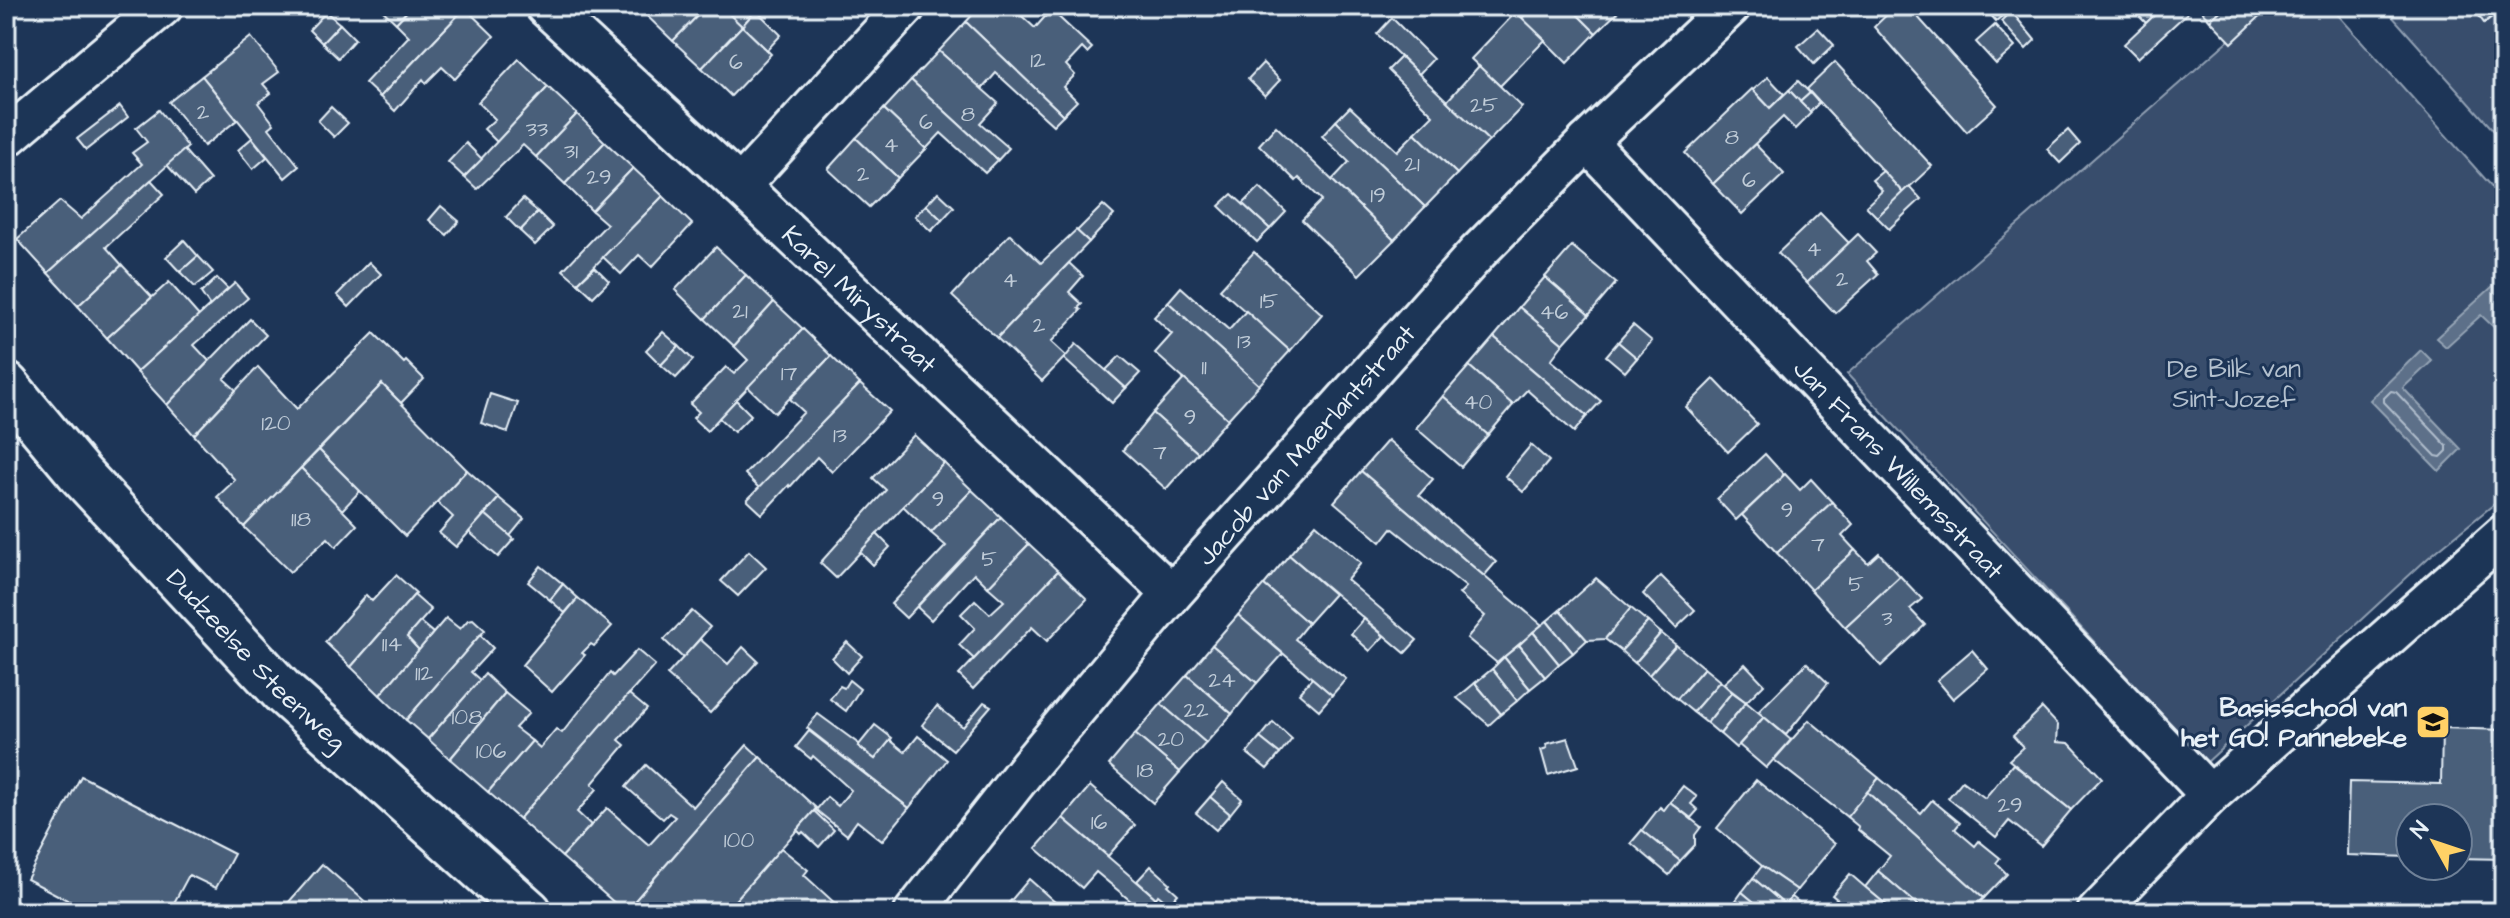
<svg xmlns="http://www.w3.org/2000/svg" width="2510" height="918" viewBox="0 0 2510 918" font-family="'Architects Daughter',sans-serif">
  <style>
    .green { fill: #374d6c; stroke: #909fb2; stroke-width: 2 }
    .water { fill: #5d7089; stroke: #95a4b5; stroke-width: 2 }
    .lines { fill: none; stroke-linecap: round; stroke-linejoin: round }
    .shore { stroke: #b0bdcc; stroke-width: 2 }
    .building { fill: #495e7a; stroke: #e8f1f8; stroke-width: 2 }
    .minor-casing { stroke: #e8f1f8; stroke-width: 44 }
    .secondary-casing { stroke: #e8f1f8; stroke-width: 50 }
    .minor { stroke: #1d3557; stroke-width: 38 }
    .secondary { stroke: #1d3557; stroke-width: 44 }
    .labels { text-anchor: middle; stroke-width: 6; stroke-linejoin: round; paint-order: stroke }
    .number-label { font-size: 22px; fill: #c0ccd8 }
    .street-label { font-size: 26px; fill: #e8f1f8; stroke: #1d3557 }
    .park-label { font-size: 26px; fill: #b3c0ce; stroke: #1d3557 }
    .poi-label { font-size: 26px; font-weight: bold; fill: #e8f1f8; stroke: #1d3557; text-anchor: end }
  </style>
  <rect width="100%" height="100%" fill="#1d3557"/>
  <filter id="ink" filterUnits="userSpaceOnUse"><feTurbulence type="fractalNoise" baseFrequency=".0125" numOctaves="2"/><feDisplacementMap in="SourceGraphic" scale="16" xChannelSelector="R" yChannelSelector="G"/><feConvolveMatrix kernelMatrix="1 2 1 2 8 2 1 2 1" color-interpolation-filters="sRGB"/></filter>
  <g filter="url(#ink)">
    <g class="green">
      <polygon points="2268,6 2330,6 2504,200 2504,496 2428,558 2206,763 1847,374"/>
      <polygon points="2383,6 2504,6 2504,142"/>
    </g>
    <g class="water">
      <polygon points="2504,276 2504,337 2481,315 2446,347 2436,338"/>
      <polygon points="2421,350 2432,361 2403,388 2461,449 2439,471 2370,400"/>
    </g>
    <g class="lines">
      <polygon class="shore" points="2391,391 2396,392 2447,446 2447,451 2441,457 2436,456 2384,402 2384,398"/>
    </g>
    <g class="building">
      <polygon points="378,6 412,6 396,23"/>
      <polygon points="412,6 463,6 465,8 380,97 365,83 409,36 396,23"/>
      <polygon points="652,6 707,6 673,41 645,14"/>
      <polygon points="707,6 721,6 742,26 702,68 673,41"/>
      <polygon points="735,6 744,8 746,6 760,6 742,26 728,13"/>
      <polygon points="980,6 1011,6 1035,28 1051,10 1092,48 1087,53 1082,48 1066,65 1075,75 1063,87 1077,101 1063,115 966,22"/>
      <polygon points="1533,6 1569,6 1596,33 1567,63 1522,18"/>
      <polygon points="1569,6 1624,6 1596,33"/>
      <polygon points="1896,6 1908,6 1997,105 1967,132 1874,27"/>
      <polygon points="1983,6 2006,6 2009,10 1996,21"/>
      <polygon points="2137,6 2164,6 2146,23 2133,10"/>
      <polygon points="2164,6 2195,6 2138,58 2124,44"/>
      <polygon points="2197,6 2226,6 2210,20"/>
      <polygon points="2226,6 2271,6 2232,43 2210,20"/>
      <polygon points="2472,6 2502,6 2504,8 2484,23"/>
      <polygon points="465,8 494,36 455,79 442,67 426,83 423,79 395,111 380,97"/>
      <polygon points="756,10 781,35 767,50 742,26"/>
      <polygon points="2011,11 2035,40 2026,49 2001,21"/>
      <polygon points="326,12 340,24 322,43 309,30"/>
      <polygon points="1516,12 1545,40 1500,86 1471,59"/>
      <polygon points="1392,18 1433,59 1419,74 1377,34"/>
      <polygon points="966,22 1063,115 1053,125 996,73 982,89 939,51"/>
      <polygon points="340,24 355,39 338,58 322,43"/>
      <polygon points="1995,25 2015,47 1996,64 1976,42"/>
      <polygon points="742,26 771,54 731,96 702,68"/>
      <polygon points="1818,28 1834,45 1814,64 1798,46"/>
      <polygon points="251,37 279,72 263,84 271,93 258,103 274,124 269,128 299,166 285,178 202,76"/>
      <polygon points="939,51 998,103 980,123 1009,148 998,160 911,80"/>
      <polygon points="1401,57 1489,141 1457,174 1415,133 1433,115 1388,70"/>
      <polygon points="519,59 548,87 497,142 484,129 495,119 478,102"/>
      <polygon points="1835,62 1932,166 1903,193 1807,89"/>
      <polygon points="1263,63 1280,80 1265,96 1248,79"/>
      <polygon points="1479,66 1522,107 1489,141 1447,101"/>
      <polygon points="202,76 237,120 204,146 169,102"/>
      <polygon points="1768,77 1784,94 1770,108 1753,90"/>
      <polygon points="911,80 998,160 985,173 941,133 926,149 884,109"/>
      <polygon points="1798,81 1810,93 1800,102 1789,90"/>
      <polygon points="548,87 577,114 536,157 523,145 477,189 464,177"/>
      <polygon points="1752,89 1770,108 1789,90 1811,113 1795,129 1783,117 1713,184 1685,153"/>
      <polygon points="1810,93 1819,103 1810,112 1800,102"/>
      <polygon points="120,106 128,117 86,150 77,139"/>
      <polygon points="331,107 348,123 334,137 318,121"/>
      <polygon points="1350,107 1397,151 1415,133 1457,174 1425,207 1336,121"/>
      <polygon points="884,109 926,149 898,178 856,138"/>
      <polygon points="159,110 188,147 48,273 17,239 60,201 81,219 142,164 132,153 147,142 136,128"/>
      <polygon points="577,114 605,142 565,184 536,157"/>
      <polygon points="1336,121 1425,207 1394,240 1332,180 1349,162 1322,136"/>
      <polygon points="1276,126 1394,240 1359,275 1302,220 1322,200 1299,178 1296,181 1259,145"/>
      <polygon points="2068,130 2080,144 2060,163 2047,149"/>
      <polygon points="252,138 267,157 253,169 238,150"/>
      <polygon points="856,138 898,178 869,207 828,169"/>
      <polygon points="605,142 633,168 592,211 565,184"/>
      <polygon points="466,143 482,159 464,177 448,162"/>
      <polygon points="1755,144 1784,174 1742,214 1713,184"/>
      <polygon points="184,150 210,180 194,195 167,165"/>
      <polygon points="633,168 663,196 578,283 563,270 607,224 592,211"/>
      <polygon points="1883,171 1903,193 1877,217 1866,206 1882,191 1872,180"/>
      <polygon points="151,180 164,194 106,247 122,265 78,306 48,273"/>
      <polygon points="1909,186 1921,199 1889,229 1877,217"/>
      <polygon points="1260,187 1286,212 1270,229 1243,204"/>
      <polygon points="938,192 954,207 942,220 926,205"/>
      <polygon points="1232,194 1270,229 1257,242 1219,206"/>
      <polygon points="663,196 692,224 652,267 639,255 621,274 603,257"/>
      <polygon points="523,199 538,212 520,231 506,217"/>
      <polygon points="926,205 942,220 931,231 915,216"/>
      <polygon points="1103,205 1114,215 1089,242 1077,231"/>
      <polygon points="441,206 459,221 447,235 429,220"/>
      <polygon points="538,212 553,227 535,245 520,231"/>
      <polygon points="1820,213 1849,243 1807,283 1778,253"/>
      <polygon points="1076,230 1089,242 997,338 952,296 1010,234 1041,263"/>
      <polygon points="1858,234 1876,253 1867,261 1878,274 1835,313 1807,283"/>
      <polygon points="184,240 198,256 180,272 166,257"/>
      <polygon points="1572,246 1616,283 1589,315 1545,277"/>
      <polygon points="716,247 746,275 705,319 675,290"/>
      <polygon points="1254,252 1322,314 1290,351 1220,289"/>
      <polygon points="198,256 213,272 195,287 180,272"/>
      <polygon points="369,262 381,274 349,307 337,295"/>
      <polygon points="1069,263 1083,276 1069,292 1082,304 1078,308 1081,310 1051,342 1066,356 1042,381 997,338"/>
      <polygon points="122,265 152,297 107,338 78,306"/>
      <polygon points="595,267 609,281 593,297 578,283"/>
      <polygon points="746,275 774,302 734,346 705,319"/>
      <polygon points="1545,277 1589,315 1563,344 1519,307"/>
      <polygon points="217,278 228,289 210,306 201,293"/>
      <polygon points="169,282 199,316 137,372 107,338"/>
      <polygon points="235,283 248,298 194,345 209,361 167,405 137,372"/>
      <polygon points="1181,287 1229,330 1246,311 1290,351 1259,385 1168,302"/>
      <polygon points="774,302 803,329 707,431 693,418 699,412 690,404 726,367 734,374 748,360 734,346"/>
      <polygon points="1168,302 1259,385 1228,419 1155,353 1172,334 1154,317"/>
      <polygon points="1519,307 1563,344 1551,360 1601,401 1587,416 1494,337"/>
      <polygon points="250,319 266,335 224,379 236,390 194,435 167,405"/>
      <polygon points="1633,325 1652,341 1637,358 1618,342"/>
      <polygon points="803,329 831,356 775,413 748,387"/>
      <polygon points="663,332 679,346 661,365 646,350"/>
      <polygon points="374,333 404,363 406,361 424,379 401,403 382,384 244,527 217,497 235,480 194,435 258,367 297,409"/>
      <polygon points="1494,337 1587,416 1574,432 1527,390 1513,405 1469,366"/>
      <polygon points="1618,342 1637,358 1625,372 1606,356"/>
      <polygon points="1076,344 1126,388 1112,403 1064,359"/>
      <polygon points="679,346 693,360 676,378 661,365"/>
      <polygon points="831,356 860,384 759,488 745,474 804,412 790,399"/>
      <polygon points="1120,356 1140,373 1126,388 1106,370"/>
      <polygon points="1469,366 1513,405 1488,435 1443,396"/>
      <polygon points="1184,379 1228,419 1198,453 1153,413"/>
      <polygon points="1714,379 1757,424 1728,452 1686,407"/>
      <polygon points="382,384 467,470 405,536 319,450"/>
      <polygon points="860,384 890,411 832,472 817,457 790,487 789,485 762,514 747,500"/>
      <polygon points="490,394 518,403 508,432 481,423"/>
      <polygon points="1443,396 1488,435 1461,467 1416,428"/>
      <polygon points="736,400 751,415 734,432 719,418"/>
      <polygon points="1153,413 1198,453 1166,489 1123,450"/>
      <polygon points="914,435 944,463 836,578 820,563 886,490 873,478"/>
      <polygon points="1388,440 1433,479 1419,495 1496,562 1484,576 1361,471"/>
      <polygon points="1531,445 1549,461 1523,492 1505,476"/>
      <polygon points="319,450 360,491 342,510 301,468"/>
      <polygon points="1765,454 1784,475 1736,520 1717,499"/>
      <polygon points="944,463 972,490 931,533 903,506"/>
      <polygon points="301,468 357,525 336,547 328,538 290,572 244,527"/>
      <polygon points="467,470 499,498 456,547 439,533 453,517 437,502"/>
      <polygon points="1361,471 1484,576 1542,625 1497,663 1467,638 1485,616 1459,594 1466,587 1392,528 1381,542 1334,502"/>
      <polygon points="1785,474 1800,490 1811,479 1832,502 1777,553 1742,515"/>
      <polygon points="972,490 1001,517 906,618 891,604 946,546 931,533"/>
      <polygon points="499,498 524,519 510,536 485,514"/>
      <polygon points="1832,502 1853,525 1842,536 1855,550 1811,590 1777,553"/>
      <polygon points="485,514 514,539 498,557 469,532"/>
      <polygon points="1001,517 1029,544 988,587 974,573 931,620 917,607"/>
      <polygon points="1316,524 1361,563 1347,580 1417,640 1405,653 1289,555"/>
      <polygon points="877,534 890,547 873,565 860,552"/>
      <polygon points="1029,544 1058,571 974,659 959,645 975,628 961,614 975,600 990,614 1004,601 988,587"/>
      <polygon points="1855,550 1868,563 1879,553 1900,576 1845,627 1811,590"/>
      <polygon points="749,551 766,567 738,596 721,581"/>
      <polygon points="1289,555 1334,594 1308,623 1264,585"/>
      <polygon points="541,566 563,584 550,600 528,582"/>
      <polygon points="1058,571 1087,599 1047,641 1032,627 973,689 959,675"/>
      <polygon points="396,575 416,593 351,667 325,642 366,595 372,601"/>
      <polygon points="1661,576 1695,610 1676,628 1643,594"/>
      <polygon points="1900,576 1922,599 1910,609 1925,625 1881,666 1845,627"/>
      <polygon points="1596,578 1631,608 1605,639 1587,640 1560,610"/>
      <polygon points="563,584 578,598 565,613 550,600"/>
      <polygon points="1264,585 1308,623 1295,639 1346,679 1332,695 1238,615"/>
      <polygon points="414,595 431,610 407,637 419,650 380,695 351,667"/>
      <polygon points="578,598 612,626 594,646 591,644 582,653 585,655 552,692 522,665"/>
      <polygon points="1631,608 1648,622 1621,651 1605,639"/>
      <polygon points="1560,610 1587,640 1573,653 1547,621"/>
      <polygon points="692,611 710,627 683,658 664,640"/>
      <polygon points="1238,615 1283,654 1257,683 1212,645"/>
      <polygon points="446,618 460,629 468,620 473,619 485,630 406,720 380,695"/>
      <polygon points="1364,619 1384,636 1370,651 1351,634"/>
      <polygon points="1547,621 1573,653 1559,664 1533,632"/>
      <polygon points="420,622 433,633 419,650 407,637"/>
      <polygon points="1648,622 1661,633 1635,663 1621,651"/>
      <polygon points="1533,632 1559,664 1545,677 1519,645"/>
      <polygon points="1661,633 1676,645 1649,675 1635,663"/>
      <polygon points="480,635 493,648 471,672 480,680 428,739 406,720"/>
      <polygon points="700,639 728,664 743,647 758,661 710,713 667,675"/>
      <polygon points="847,642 862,656 847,673 832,658"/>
      <polygon points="1212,645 1257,683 1232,714 1187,675"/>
      <polygon points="1519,645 1545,677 1530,689 1504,657"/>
      <polygon points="1676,645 1704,668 1677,699 1649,675"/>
      <polygon points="637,650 655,665 519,819 488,792 532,741 540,748 556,729 562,733 610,673 613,676"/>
      <polygon points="1972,650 1988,669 1953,699 1937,680"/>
      <polygon points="1504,657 1530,689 1517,701 1492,669"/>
      <polygon points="1807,663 1828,683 1786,735 1758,712"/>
      <polygon points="1745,664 1764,684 1746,702 1723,684"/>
      <polygon points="1704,668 1720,681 1693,712 1677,699"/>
      <polygon points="1492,669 1517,701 1501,714 1475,683"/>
      <polygon points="485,674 505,693 450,759 428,739"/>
      <polygon points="1187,675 1232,714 1206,743 1161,704"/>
      <polygon points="1312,678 1332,695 1319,710 1299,693"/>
      <polygon points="849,680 860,689 846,711 830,699 840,686 844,688"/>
      <polygon points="1720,681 1732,692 1707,723 1693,712"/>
      <polygon points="1475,683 1501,714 1489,725 1457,698"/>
      <polygon points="1732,692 1746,702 1720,734 1707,723"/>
      <polygon points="505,693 529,713 515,728 532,741 488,792 450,759"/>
      <polygon points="629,694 647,709 619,740 625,745 592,784 597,789 577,812 591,825 562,857 519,819"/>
      <polygon points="984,702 991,706 953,750 922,725 937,706 963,727"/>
      <polygon points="1746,702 1764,717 1736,748 1720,734"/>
      <polygon points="1161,704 1206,743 1180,772 1135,734"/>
      <polygon points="2042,708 2058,725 2057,742 2069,743 2102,778 2071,810 2009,760 2023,747 2013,736"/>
      <polygon points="818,714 859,744 858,746 875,759 890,740 905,752 918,736 947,760 909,808 807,728"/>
      <polygon points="1764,717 1791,740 1766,768 1739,745"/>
      <polygon points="1809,720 1879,778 1847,817 1774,760"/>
      <polygon points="1273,722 1292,739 1280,754 1260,738"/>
      <polygon points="875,725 892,738 875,759 858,746"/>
      <polygon points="2442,728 2504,730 2504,859 2458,858 2458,818 2410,818 2410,857 2347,855 2349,782 2441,784"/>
      <polygon points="809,731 909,808 882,841 857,821 847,835 816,810 827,797 838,806 851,790 813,756 811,759 796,747"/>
      <polygon points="1135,734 1180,772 1153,803 1109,765"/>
      <polygon points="1260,738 1280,754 1267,769 1247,753"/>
      <polygon points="1568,738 1578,766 1548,775 1541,750 1547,748 1546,744"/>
      <polygon points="747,745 760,757 625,912 562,857 607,808 649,845 675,817 669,813 663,819 626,787 646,765 693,807"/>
      <polygon points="760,757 816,808 814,811 725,912 625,912"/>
      <polygon points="2013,764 2071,810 2041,846 2009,821 1996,837 1948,798 1962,781 1985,798"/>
      <polygon points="81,776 234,854 216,888 189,875 169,912 90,912 27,879"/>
      <polygon points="1879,778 1921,813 1932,800 1960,823 1955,829 1975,846 1979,841 2000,858 1996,863 2007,874 1984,898 1867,792"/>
      <polygon points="1756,780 1835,844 1797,890 1762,866 1717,828"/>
      <polygon points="1223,782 1242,799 1230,814 1210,797"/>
      <polygon points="1090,786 1135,825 1108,856 1063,818"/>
      <polygon points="1683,786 1697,797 1691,804 1698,810 1691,818 1670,802"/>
      <polygon points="1867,792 1984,898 1970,912 1926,912 1878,871 1890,856 1858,830 1859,827 1847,817"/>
      <polygon points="1210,797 1230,814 1216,830 1196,813"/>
      <polygon points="1670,802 1701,827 1695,835 1695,845 1680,861 1642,830 1660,807 1664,810"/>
      <polygon points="814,811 834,830 819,847 803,832 801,834 797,830"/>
      <polygon points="1063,818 1156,898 1144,912 1096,872 1082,888 1036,848"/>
      <polygon points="1642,830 1680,861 1669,875 1631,843"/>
      <polygon points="781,848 808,870 804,875 838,906 833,912 725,912"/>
      <polygon points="322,864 377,912 281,911"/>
      <polygon points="1151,866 1170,883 1168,885 1178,894 1169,904 1158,895 1156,898 1137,881"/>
      <polygon points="1762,866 1797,890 1785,905 1753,878"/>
      <polygon points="1878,871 1926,912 1895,912 1865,887"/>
      <polygon points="1850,874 1865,887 1895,912 1853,912 1832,895"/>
      <polygon points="1753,878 1785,905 1780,912 1766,912 1742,892"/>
      <polygon points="1029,879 1066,912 1005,912 1003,910"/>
      <polygon points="1742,892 1766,912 1740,912 1732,906"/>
      <polygon points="1792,897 1812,912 1780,912"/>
    </g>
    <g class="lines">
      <g class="minor-casing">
        <g id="minor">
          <path id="s1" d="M545,6L740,186L1172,594"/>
          <polyline points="6,138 163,6"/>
          <path id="s2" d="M1587,142L2210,795"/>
          <polyline points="740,186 906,6"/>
          <path id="s3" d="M914,912L1028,767L1172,594L1478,252L1587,142L1731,6"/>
          <polyline points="2097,912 2210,795 2504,534"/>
        </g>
      </g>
      <g class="secondary-casing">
        <g id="secondary">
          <path id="s4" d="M6,385L81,475L282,691L529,912"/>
        </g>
      </g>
      <use href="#minor" class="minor"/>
      <use href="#secondary" class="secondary"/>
    </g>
  </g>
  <defs>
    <g id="school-square" transform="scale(1.8)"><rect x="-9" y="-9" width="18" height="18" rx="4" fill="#ffd166" stroke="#1d3557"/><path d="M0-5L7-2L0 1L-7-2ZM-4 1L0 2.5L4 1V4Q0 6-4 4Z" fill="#111"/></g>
  </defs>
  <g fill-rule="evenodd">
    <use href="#school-square" x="2433" y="722"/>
  </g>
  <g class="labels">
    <g class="number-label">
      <text x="1038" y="67">12</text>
      <text x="736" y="69">6</text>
      <text x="1484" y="112">25</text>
      <text x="203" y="119">2</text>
      <text x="968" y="121">8</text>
      <text x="926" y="129">6</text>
      <text x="537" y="136">33</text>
      <text x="1732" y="144">8</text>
      <text x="891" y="152">4</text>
      <text x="571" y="158">31</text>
      <text x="1412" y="171">21</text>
      <text x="863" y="181">2</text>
      <text x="599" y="184">29</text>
      <text x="1749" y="187">6</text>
      <text x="1378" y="202">19</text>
      <text x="1814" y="256">4</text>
      <text x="1842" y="286">2</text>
      <text x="1010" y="287">4</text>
      <text x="1269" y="308">15</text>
      <text x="740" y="318">21</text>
      <text x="1554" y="319">46</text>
      <text x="1039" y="332">2</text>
      <text x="1244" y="348">13</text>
      <text x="1204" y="374">11</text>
      <text x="789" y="380">17</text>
      <text x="1478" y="409">40</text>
      <text x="1190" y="424">9</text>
      <text x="276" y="430">120</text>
      <text x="840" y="442">13</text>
      <text x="1160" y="459">7</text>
      <text x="938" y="506">9</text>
      <text x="1787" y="517">9</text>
      <text x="301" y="526">118</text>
      <text x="1818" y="551">7</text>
      <text x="989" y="566">5</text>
      <text x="1856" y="591">5</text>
      <text x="1887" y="625">3</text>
      <text x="392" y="651">114</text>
      <text x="424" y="680">112</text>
      <text x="1222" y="687">24</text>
      <text x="1196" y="717">22</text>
      <text x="467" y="724">108</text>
      <text x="1171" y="746">20</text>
      <text x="491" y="758">106</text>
      <text x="1145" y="777">18</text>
      <text x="2010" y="812">29</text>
      <text x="1099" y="829">16</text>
      <text x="739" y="847">100</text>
    </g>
    <g class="street-label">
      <text dy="9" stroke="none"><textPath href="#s1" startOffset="430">Karel Mirystraat</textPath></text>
      <text dy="9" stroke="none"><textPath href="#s3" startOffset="610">Jacob van Maerlantstraat</textPath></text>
      <text dy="9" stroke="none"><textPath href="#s2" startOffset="452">Jan Frans Willemsstraat</textPath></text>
      <text dy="9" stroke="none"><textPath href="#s4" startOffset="372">Dudzeelse Steenweg</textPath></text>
    </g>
    <g class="park-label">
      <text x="2234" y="377">De Bilk van<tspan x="2234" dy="30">Sint-Jozef</tspan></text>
    </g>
    <g class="poi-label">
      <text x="2407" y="716">Basisschool van<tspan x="2407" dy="30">het GO! Pannebeke</tspan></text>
    </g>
  </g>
  <rect width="2510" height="918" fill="none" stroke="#1d3557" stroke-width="32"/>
  <rect x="16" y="16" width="2478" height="886" fill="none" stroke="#e8f1f8" stroke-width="3" filter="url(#ink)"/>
  <g transform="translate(2434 842) rotate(310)"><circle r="38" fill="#1d3557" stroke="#6e8097" stroke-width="2"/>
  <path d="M0-6L14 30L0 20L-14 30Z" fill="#ffd166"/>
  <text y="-12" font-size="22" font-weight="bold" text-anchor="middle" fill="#e8f1f8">N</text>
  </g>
</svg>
